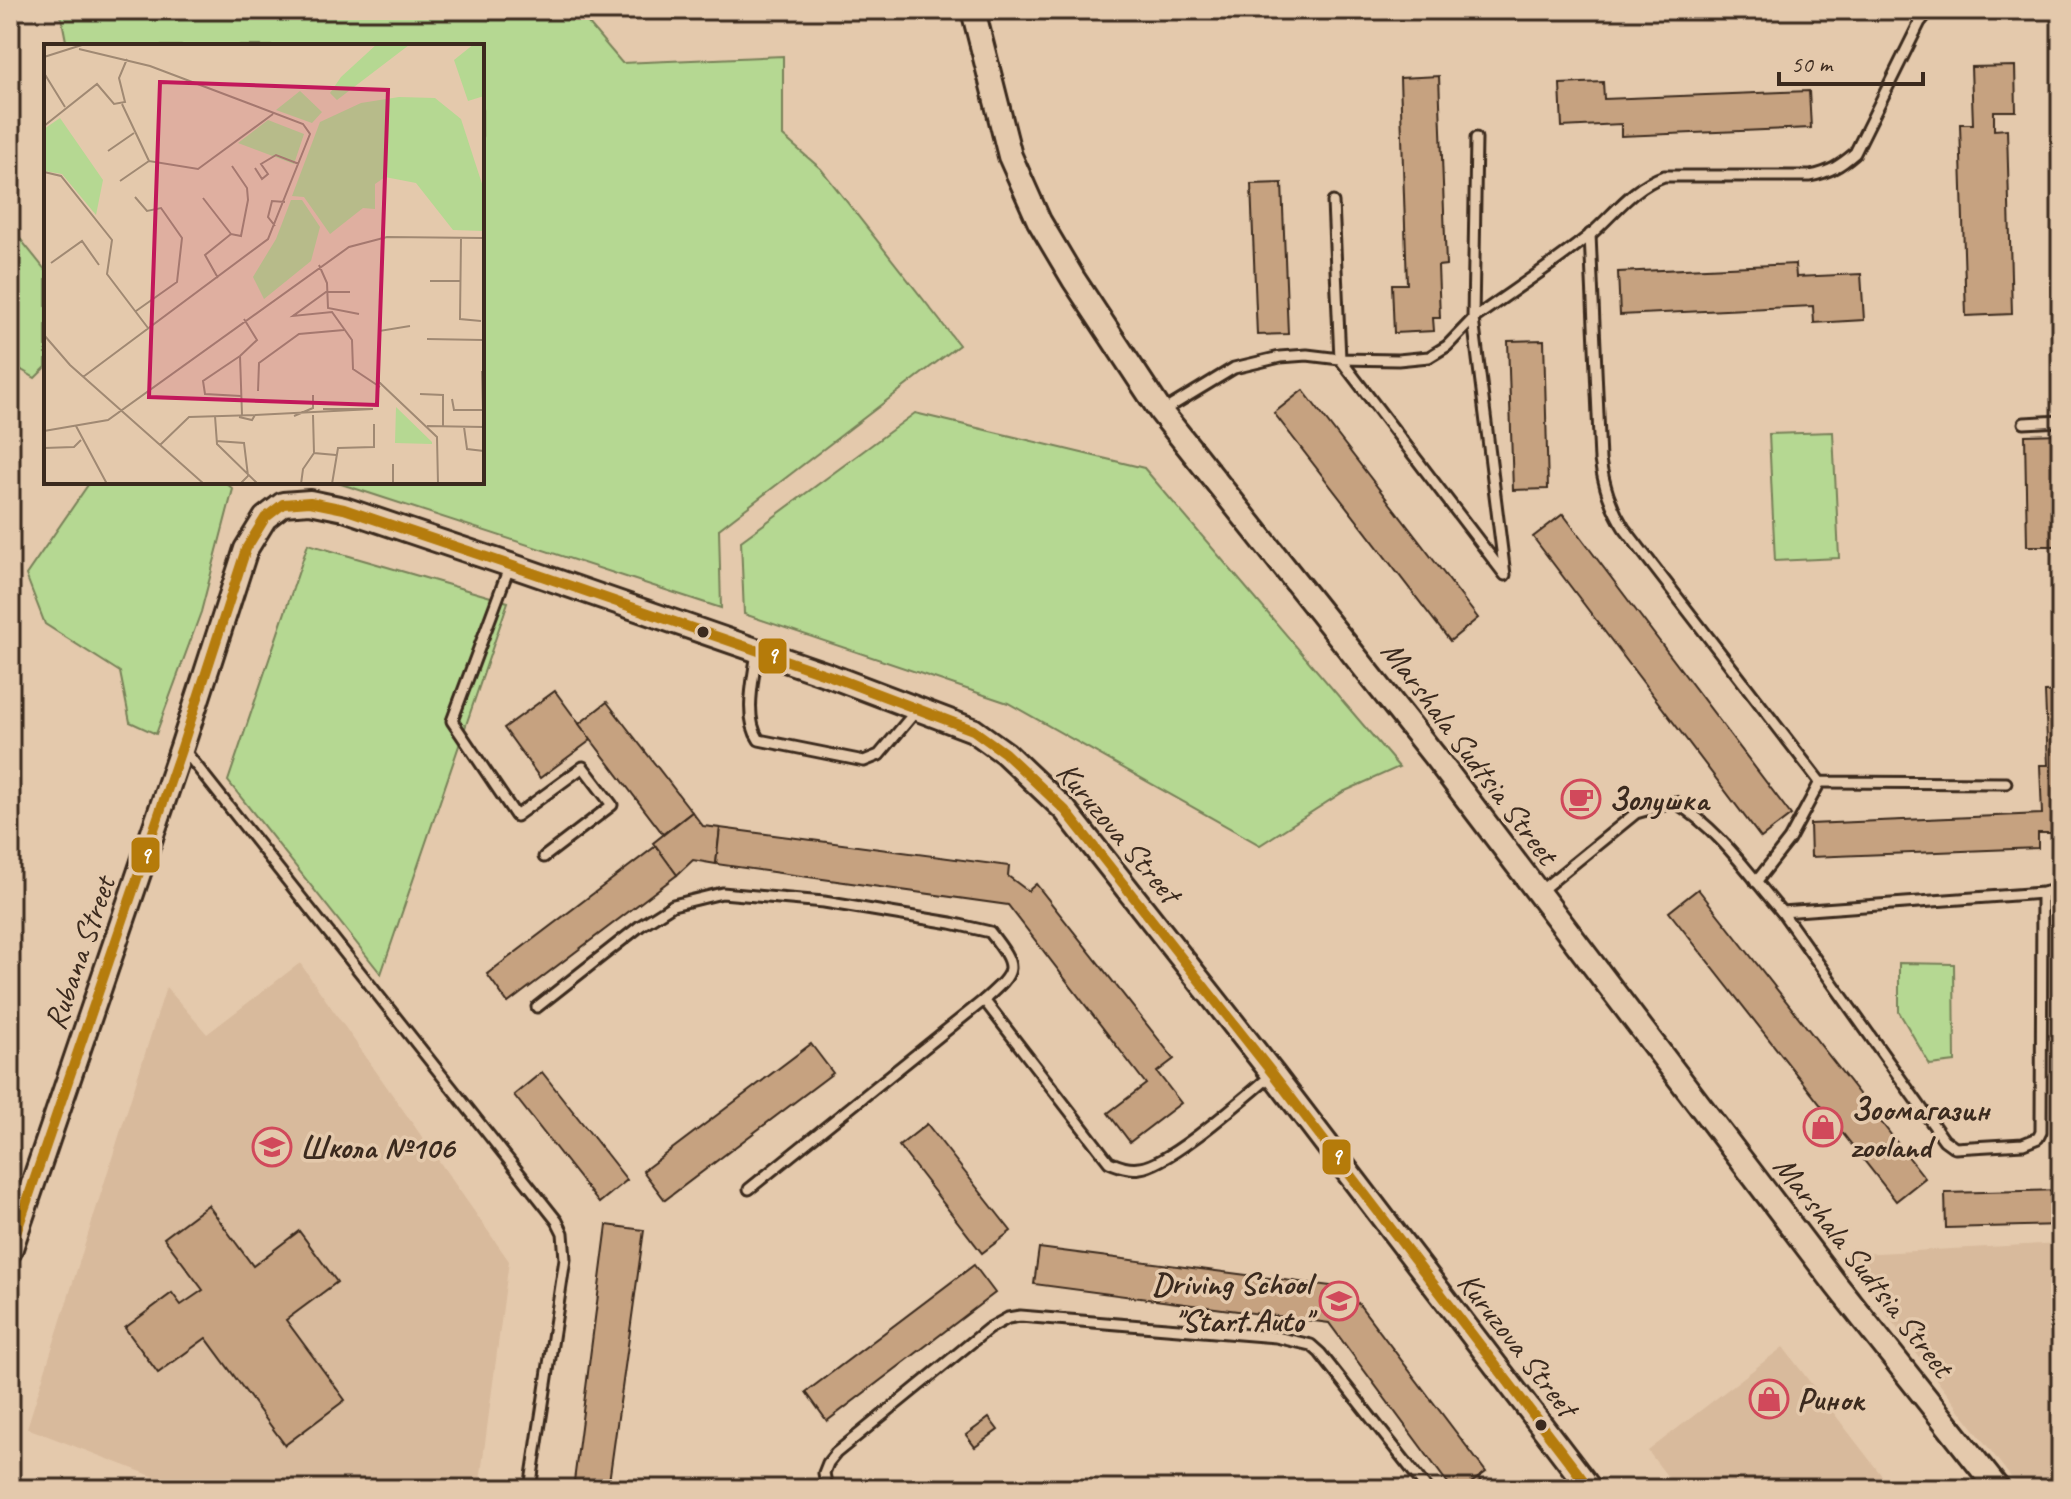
<svg xmlns="http://www.w3.org/2000/svg" width="2071" height="1499" viewBox="0 0 2071 1499" font-family="Caveat,sans-serif">
  <style>
    .built { fill: #d8ba9c }
    .green { fill: #b5d892; stroke: #788158; stroke-width: 2 }
    .building { fill: #c6a280; stroke: #3b2a1e; stroke-width: 2 }
    .lines { fill: none; stroke-linecap: round; stroke-linejoin: round }
    .service-casing { stroke: #3b2a1e; stroke-width: 15 }
    .tertiary-casing { stroke: #3b2a1e; stroke-width: 28 }
    .service { stroke: #e4c9ac; stroke-width: 9 }
    .tertiary { stroke: #e4c9ac; stroke-width: 22 }
    .bus-1-casing { stroke: #e4c9ac; stroke-width: 16 }
    .bus-1 { stroke: #b57b0a; stroke-width: 10 }
    .bus-dot { fill: #3b2a1e; stroke: #e4c9ac; stroke-width: 3 }
    .labels { text-anchor: middle; stroke-width: 7; stroke-linejoin: round; paint-order: stroke }
    .street-label { font-size: 32px; fill: #3b2a1e; stroke: #e4c9ac }
    .poi-label { font-size: 32px; font-weight: bold; fill: #3b2a1e; stroke: #e4c9ac; text-anchor: start }
    .inset-road { fill: none; stroke: #a08973; stroke-width: 2 }
    .view { fill: #c2185b; fill-opacity: 0.15; stroke: #c2185b; stroke-width: 4 }
    .inset-edge { fill: none; stroke: #3b2a1e; stroke-width: 4 }
    .line-badge { stroke: #e4c9ac; stroke-width: 3 }
    .badge-label { font-size: 22px; text-anchor: middle; font-weight: bold; fill: #fff }
  </style>
  <rect width="100%" height="100%" fill="#e4c9ac"/>
  <filter id="ink" filterUnits="userSpaceOnUse"><feTurbulence type="fractalNoise" baseFrequency=".0125" numOctaves="2"/><feDisplacementMap in="SourceGraphic" scale="16" xChannelSelector="R" yChannelSelector="G"/><feConvolveMatrix kernelMatrix="1 2 1 2 8 2 1 2 1" color-interpolation-filters="sRGB"/></filter>
  <g filter="url(#ink)">
    <g class="built">
      <polygon points="300,963 509,1261 479,1489 186,1489 27,1428 166,987 207,1034"/>
      <polygon points="2061,1243 2061,1489 2020,1489 1841,1255"/>
      <polygon points="1783,1347 1892,1489 1677,1489 1648,1451"/>
    </g>
    <g class="green">
      <polygon points="60,10 577,10 622,63 783,56 783,136 821,169 959,345 719,529 721,608 335,482 482,482 482,46 67,46"/>
      <polygon points="10,226 46,271 46,367 35,378 10,363"/>
      <polygon points="915,413 1144,468 1399,767 1343,792 1260,845 1008,703 744,614 741,541"/>
      <polygon points="1833,432 1839,558 1775,561 1769,434"/>
      <polygon points="90,482 225,482 233,489 201,612 156,734 130,722 120,672 45,624 26,575"/>
      <polygon points="308,544 508,602 381,974 228,781"/>
      <polygon points="1899,963 1954,964 1955,1062 1930,1065 1899,1012"/>
    </g>
    <g class="building">
      <polygon points="2015,66 2016,111 1994,111 1994,130 2007,129 2012,314 1966,316 1960,124 1973,124 1971,67"/>
      <polygon points="1439,76 1446,265 1438,266 1440,318 1433,318 1434,331 1394,333 1392,284 1407,284 1400,78"/>
      <polygon points="1603,82 1604,99 1809,91 1811,128 1621,136 1621,124 1562,127 1560,84"/>
      <polygon points="1282,183 1288,334 1257,335 1251,184"/>
      <polygon points="1795,264 1796,277 1861,274 1864,320 1814,323 1813,306 1620,315 1618,272"/>
      <polygon points="1544,340 1548,489 1513,490 1508,341"/>
      <polygon points="1303,390 1478,618 1450,641 1274,413"/>
      <polygon points="2061,434 2061,546 2027,546 2025,435"/>
      <polygon points="1563,514 1791,815 1761,838 1533,537"/>
      <polygon points="555,691 591,740 540,778 504,728"/>
      <polygon points="2061,691 2061,833 2038,833 2038,848 1811,857 1810,824 2042,814 2040,765 2048,765 2045,692"/>
      <polygon points="607,702 692,812 663,834 579,724"/>
      <polygon points="692,812 703,826 720,828 716,864 693,860 677,875 653,843"/>
      <polygon points="720,828 1009,866 1008,876 1028,891 1036,884 1174,1059 1157,1072 1181,1103 1130,1142 1108,1113 1146,1084 1008,905 716,864"/>
      <polygon points="656,846 677,875 508,1003 487,974"/>
      <polygon points="1698,889 1925,1178 1896,1201 1669,912"/>
      <polygon points="811,1044 833,1073 665,1200 643,1171"/>
      <polygon points="542,1072 627,1180 599,1203 514,1095"/>
      <polygon points="927,1124 1011,1231 982,1253 899,1146"/>
      <polygon points="2061,1190 2061,1225 1946,1228 1945,1193"/>
      <polygon points="208,1205 253,1266 299,1231 337,1282 286,1320 345,1400 285,1445 206,1338 158,1373 125,1328 172,1293 181,1305 203,1290 164,1238"/>
      <polygon points="607,1225 644,1230 608,1489 573,1489"/>
      <polygon points="1039,1248 1331,1286 1328,1297 1340,1299 1347,1311 1358,1303 1486,1472 1463,1489 1452,1489 1329,1323 1034,1284"/>
      <polygon points="974,1265 995,1293 827,1421 806,1392"/>
      <polygon points="989,1418 998,1430 975,1447 966,1435"/>
      <polygon points="1478,1478 1487,1489 1463,1489"/>
    </g>
    <g class="lines">
      <g class="service-casing">
        <g id="service">
          <path d="M1333,202L1340,359L1505,575L1473,319C1512,291 1554,264 1591,234C1615,213 1633,187 1664,176H1810C1830,172 1840,166 1855,153L1920,22L1930,10"/>
          <path d="M1590,234L1600,460C1604,486 1610,506 1624,528L1820,782L2006,783"/>
          <polyline points="1163,411 1234,368 1280,357 1307,355 1340,359 1398,360 1429,357 1447,346 1473,319 1476,138"/>
          <polyline points="2024,423 2061,421"/>
          <polyline points="510,565 452,721 516,816 583,767 612,805 544,857"/>
          <path d="M757,651C754,678 743,717 759,740L864,761L879,755L916,711"/>
          <polyline points="184,750 557,1221 563,1233 565,1259 530,1489"/>
          <polyline points="1756,882 1789,840 1820,782"/>
          <path d="M1539,892L1636,813L1675,802C1722,832 1746,871 1782,912"/>
          <polyline points="2042,893 2041,1132 2038,1138 2023,1144 1955,1148 1944,1140 1782,912 2042,893 2061,889"/>
          <path d="M537,1007L640,926L673,905L722,893L824,902L951,923L990,932C1019,969 1016,971 984,1000L1109,1162C1119,1166 1129,1170 1140,1168C1170,1165 1246,1096 1273,1074"/>
          <polyline points="749,1189 984,1000"/>
          <polyline points="827,1489 824,1473 828,1463 836,1453 988,1329 1008,1318 1020,1316 1276,1337 1311,1345 1320,1353 1427,1489"/>
        </g>
      </g>
      <g class="tertiary-casing">
        <g id="tertiary">
          <polyline points="973,10 1010,156 1039,221 1074,280 1161,412 1436,758 1837,1286 1998,1489"/>
          <polyline points="10,1251 182,747 246,549 265,518 283,504 310,502 344,509 510,565 828,675 973,730 1005,753 1065,810 1273,1074 1590,1489"/>
        </g>
      </g>
      <use href="#service" class="service"/>
      <use href="#tertiary" class="tertiary"/>
      <g class="bus-1-casing">
        <polyline id="bus-1" points="10,1251 182,747 246,549 265,518 283,504 310,502 344,509 510,565 828,675 973,730 1005,753 1065,810 1273,1074 1590,1489"/>
      </g>
      <use href="#bus-1" class="bus-1"/>
    </g>
  </g>
  <defs>
    <g id="cafe-ring" transform="scale(2)"><circle r="9.5" fill="#e4c9ac" stroke="#d1495b" stroke-width="1.5"/><path d="M-5.5-4.5H6V0H3Q3 3.5 0 3.5H-2.5Q-5.5 3.5-5.5 0ZM3-3.2v2h1.7v-2ZM-6 4.5H4V6H-6Z" fill="#d1495b"/></g>
    <g id="shop-ring" transform="scale(2)"><circle r="9.5" fill="#e4c9ac" stroke="#d1495b" stroke-width="1.5"/><path d="M-5-2.5h2.3a2.7 3.5 0 0 1 5.4 0H5L5.5 6h-11ZM-1.5-2.5h3a1.5 2.3 0 0 0-3 0Z" fill="#d1495b"/></g>
    <g id="school-ring" transform="scale(2)"><circle r="9.5" fill="#e4c9ac" stroke="#d1495b" stroke-width="1.5"/><path d="M0-5L7-2L0 1L-7-2ZM-4 1L0 2.5L4 1V4Q0 6-4 4Z" fill="#d1495b"/></g>
  </defs>
  <g fill-rule="evenodd">
    <use href="#cafe-ring" x="1581" y="799"/>
    <use href="#shop-ring" x="1823" y="1127"/>
    <use href="#school-ring" x="272" y="1147"/>
    <use href="#school-ring" x="1339" y="1301"/>
    <use href="#shop-ring" x="1769" y="1399"/>
  </g>
  <g class="bus-dot">
    <circle cx="703" cy="632" r="7"/>
    <circle cx="1541" cy="1425" r="7"/>
  </g>
  <g class="labels">
    <g class="street-label">
      <text transform="translate(1470 752) rotate(53)" y="11">Marshala Sudtsia Street</text>
      <text transform="translate(1119 832) rotate(50)" y="11">Kuruzova Street</text>
      <text transform="translate(79 953) rotate(-71)" y="11">Rubana Street</text>
      <text transform="translate(1864 1266) rotate(52)" y="11">Marshala Sudtsia Street</text>
      <text transform="translate(1518 1344) rotate(52)" y="11">Kuruzova Street</text>
    </g>
    <g class="poi-label">
      <text x="1609" y="810">Золушка</text>
      <text x="1851" y="1120">Зоомагазин<tspan x="1851" dy="37">zooland</tspan></text>
      <text x="300" y="1158">Школа №106</text>
      <text x="1311" y="1294" text-anchor="end">Driving School<tspan x="1311" dy="37">"Start Auto"</tspan></text>
      <text x="1797" y="1410">Ринок</text>
    </g>
  </g>
  <g transform="translate(44 44)">
    <rect width="440" height="440" fill="#e4c9ac"/>
    <path d="M333,0L365,1L293,56L286,49L297,33ZM430,0H440V52L424,57L410,16ZM256,47L278,68L268,79L232,66ZM355,53L391,54L417,75L440,146V187L409,186L372,139L341,133L331,140V165L319,164L286,190L260,153L248,152L276,78L317,59ZM16,74L59,136L52,171L18,130L0,127V85ZM224,76L260,90L250,120L194,99ZM247,156H258L276,183L267,217L220,255L209,233L232,195ZM352,363L388,398V400L351,399Z" fill="#b5d892"/>
    <path class="inset-road" d="M35,5L106,22L259,80L266,90L224,195L39,333M0,13L41,0M0,29L21,63M78,60L105,117M0,82L53,40L70,60L81,58L75,34L83,15M64,107L90,89M211,124L218,135L224,130L217,120L232,111L255,120M0,128L17,132L68,196L63,230L104,284M76,137L105,117L154,125L229,70M91,153L103,167L117,164L138,194L133,238L92,267M159,154L187,190M231,182L224,173L228,157L241,158M417,194L416,275L437,277M7,219L38,197L55,221M275,221L283,239L284,264L315,270M174,234L161,211L187,190L197,192L204,156L203,144L188,122M386,237H416M306,248H282L249,272L288,268L308,296L309,325L336,343M366,282L335,287V338L393,393L394,440M0,291L26,321L160,440M383,295L440,296M196,312L213,296L200,275M438,327L439,366M214,347L215,319L255,290L300,286M376,350L399,351V382M197,352L161,350L159,337L196,312L198,371M408,355L410,366H439M279,365H329M211,371L329,365M269,371L270,409L292,411M171,372L173,400L214,440M250,372L269,364V351M32,382L63,440M383,382L440,383M420,383L423,405L440,407M0,387L64,376L305,203L343,193L440,194M172,397L200,399L204,432L196,440M116,401L145,373L211,371L208,376L195,373M0,404L30,403L37,396M349,420V439L360,440M257,440L259,425L270,409M288,440L294,404L330,403V380M314,440L349,439"/>
    <path class="view" d="M116,38L344,46L333,361L105,353Z"/>
    <rect width="440" height="440" class="inset-edge"/>
  </g>
  <g class="line-badge">
    <rect x="757" y="637" width="31" height="38" rx="8" fill="#b57b0a"/>
    <rect x="130" y="836" width="31" height="38" rx="8" fill="#b57b0a"/>
    <rect x="1321" y="1138" width="31" height="38" rx="8" fill="#b57b0a"/>
  </g>
  <g class="badge-label">
    <text x="772" y="663">9</text>
    <text x="145" y="863">9</text>
    <text x="1336" y="1164">9</text>
  </g>
  <rect width="2071" height="1499" fill="none" stroke="#e4c9ac" stroke-width="40"/>
  <rect x="20" y="20" width="2031" height="1459" fill="none" stroke="#3b2a1e" stroke-width="3" filter="url(#ink)"/>
  <path d="M1779 72v12h144v-12" fill="none" stroke="#3b2a1e" stroke-width="4"/>
  <text x="1791" y="72" font-size="24" fill="#3b2a1e" stroke="#e4c9ac" stroke-width="6" paint-order="stroke">50 m</text>
</svg>
